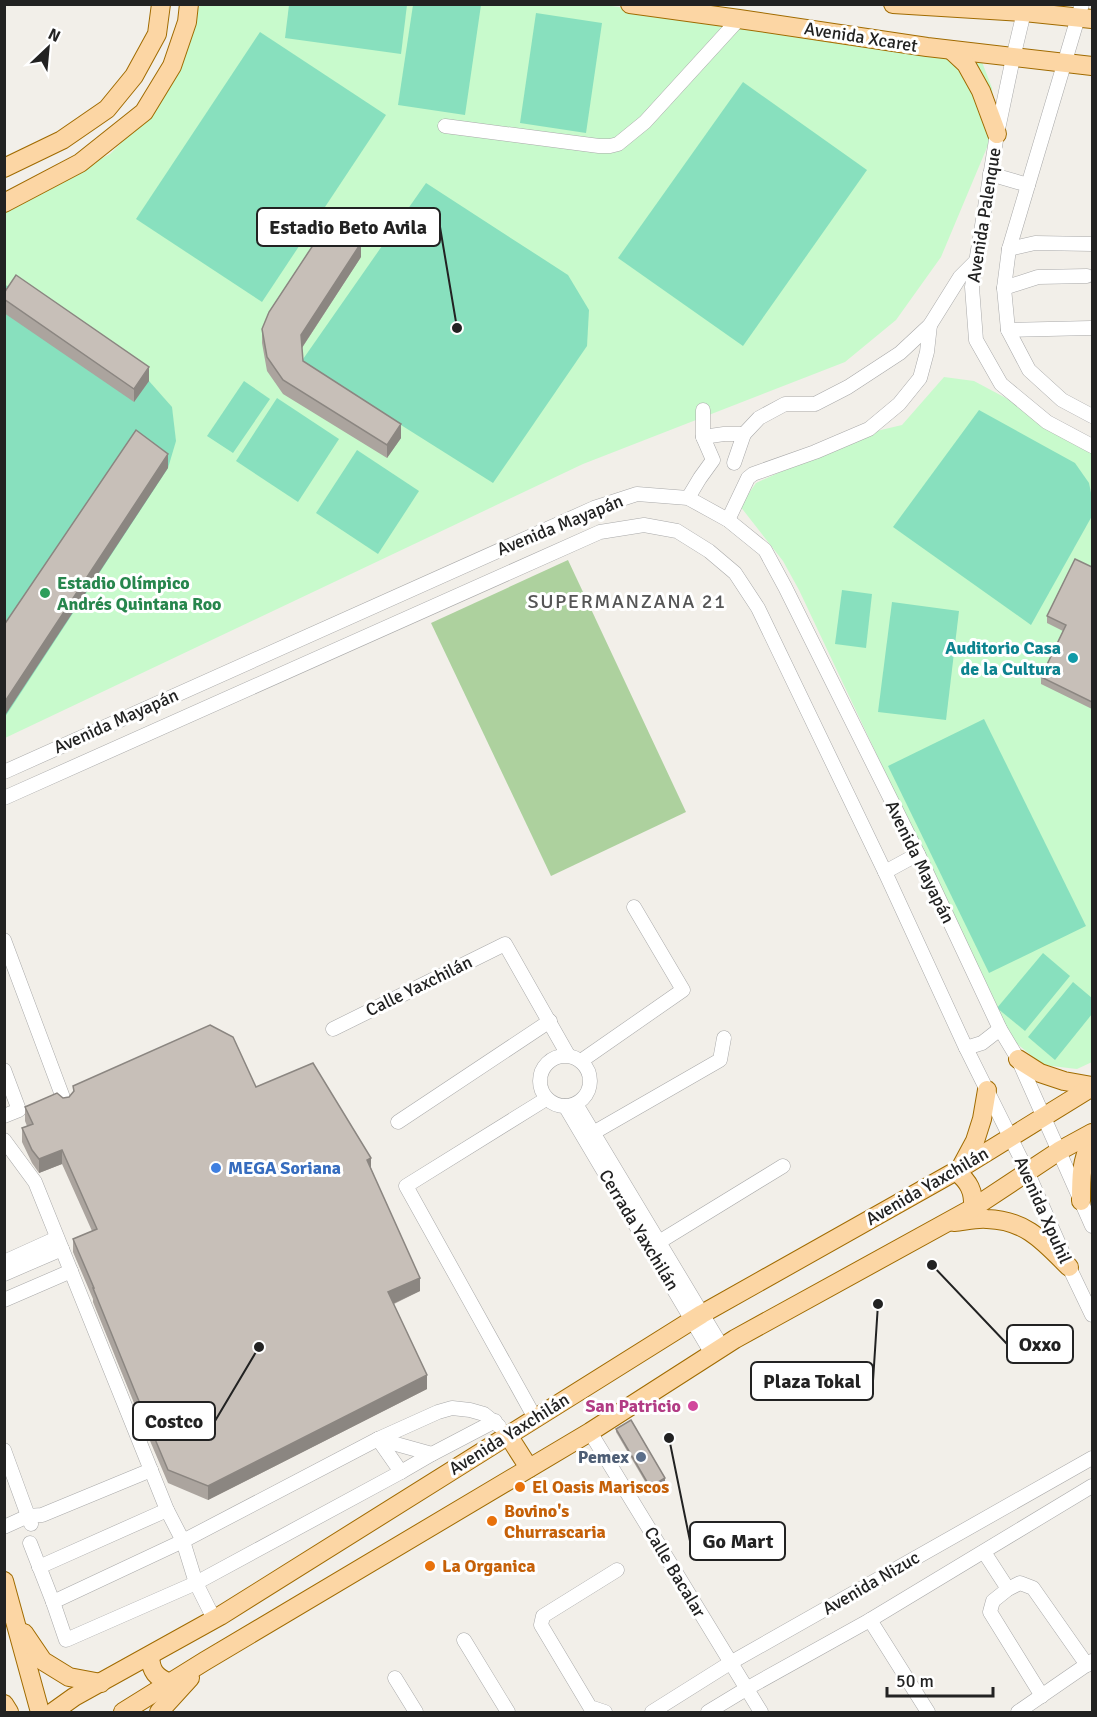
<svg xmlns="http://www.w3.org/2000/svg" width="1097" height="1717" viewBox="0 0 1097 1717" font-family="Signika,sans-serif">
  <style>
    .forest { fill: #add19e }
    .park { fill: #c8facc }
    .pitch { fill: #88e0be }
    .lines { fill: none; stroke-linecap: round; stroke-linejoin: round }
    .minor-casing { stroke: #a9a9a9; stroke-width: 15 }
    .major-casing { stroke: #a06b00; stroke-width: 20 }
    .minor { stroke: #fff; stroke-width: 14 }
    .major { stroke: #fcd6a4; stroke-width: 18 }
    .wall { fill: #aba49e }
    .shaded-wall { fill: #8b8681 }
    .building { fill: #c7bfb8; stroke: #8b8681; stroke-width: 1.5 }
    .leisure-dot { fill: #2e9e5b; stroke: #fff; stroke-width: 2 }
    .culture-dot { fill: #0f9aa8; stroke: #fff; stroke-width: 2 }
    .shop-dot { fill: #3f7fe0; stroke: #fff; stroke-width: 2 }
    .hotel-dot { fill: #d1479c; stroke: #fff; stroke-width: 2 }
    .service-dot { fill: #5c6f8a; stroke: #fff; stroke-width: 2 }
    .food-dot { fill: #e8710a; stroke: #fff; stroke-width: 2 }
    .labels { text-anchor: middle; stroke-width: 6; stroke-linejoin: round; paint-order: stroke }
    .street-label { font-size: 18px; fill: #222; stroke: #fff }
    .leisure-label { font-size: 18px; font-weight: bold; fill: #27864d; stroke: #fff; text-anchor: start }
    .culture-label { font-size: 18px; font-weight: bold; fill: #0d838f; stroke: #fff; text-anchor: end }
    .shop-label { font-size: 18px; font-weight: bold; fill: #366cbe; stroke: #fff; text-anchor: start }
    .hotel-label { font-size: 18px; font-weight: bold; fill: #b23c85; stroke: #fff; text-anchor: end }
    .service-label { font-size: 18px; font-weight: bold; fill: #4e5e75; stroke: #fff; text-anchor: end }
    .food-label { font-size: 18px; font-weight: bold; fill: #c56008; stroke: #fff; text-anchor: start }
    .neighbourhood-label { font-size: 20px; letter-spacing: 1.5px; fill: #555; stroke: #fff }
    .leader { fill: none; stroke: #222; stroke-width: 2 }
    .callout-dot { fill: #222; stroke: #fff; stroke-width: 2 }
    .callout { fill: #fff; stroke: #222; stroke-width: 2 }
    .callout-label { font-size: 20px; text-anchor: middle; font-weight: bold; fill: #222 }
  </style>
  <rect width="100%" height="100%" fill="#f2efe9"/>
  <polygon class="forest" points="568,560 686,812 551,876 431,623"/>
  <g class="park">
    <polygon points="200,5 603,5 922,44 982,62 992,88 996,126 941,257 896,320 845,362 583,464 5,738 5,209 110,154 142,122 167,87"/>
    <polygon points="944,377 974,381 1092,444 1092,1062 1077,1069 1043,1065 1011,1039 799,590 783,561 740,506 756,483 864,434 902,425"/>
  </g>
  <g class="pitch">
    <polygon points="289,5 407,5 401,54 285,38"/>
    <polygon points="413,5 481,5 465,115 398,105"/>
    <polygon points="536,13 602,23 586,133 520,123"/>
    <polygon points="260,32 386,115 262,302 136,219"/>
    <polygon points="743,82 867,170 743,346 618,258"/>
    <polygon points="426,183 568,275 589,310 587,346 493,483 301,362"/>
    <polygon points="5,285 16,289 149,381 172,407 176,441 168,468 5,717"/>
    <polygon points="244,381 270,399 233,453 207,436"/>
    <polygon points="277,398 339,439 298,502 236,461"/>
    <polygon points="979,410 1075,463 1089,483 1092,498 1092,516 1031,625 893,527"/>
    <polygon points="357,450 419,491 378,554 316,513"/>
    <polygon points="842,590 872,594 866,648 835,644"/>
    <polygon points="892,602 959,611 946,720 878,712"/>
    <polygon points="984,719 1086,926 989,973 888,766"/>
    <polygon points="1043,953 1070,976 1025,1031 997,1008"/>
    <polygon points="1073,982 1092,998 1092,1014 1055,1060 1028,1037"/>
  </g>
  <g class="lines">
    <g class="minor-casing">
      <g id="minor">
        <polyline points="1028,4 1024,12 1013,58 997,134 972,287 976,340 1001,384 1047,422 1092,446"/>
        <polyline points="1082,4 1009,249 1004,288 1008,330 1029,370 1062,400 1092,416"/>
        <polyline points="445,126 599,146 610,146 618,144 645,122 739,19"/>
        <polyline points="990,174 1028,185"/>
        <polyline points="1009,249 1035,243 1092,244"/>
        <polyline points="1004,288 1038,277 1087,276"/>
        <polyline points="1008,330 1091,328"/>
        <polyline points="744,434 759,418 785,404 815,404 848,387 900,353 930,325 960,277 976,261"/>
        <polyline points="703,437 724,434 744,434 734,463"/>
        <polyline points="688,498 700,478 713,460 703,437 703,410"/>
        <polyline points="728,520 748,478 753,474 815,452 869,429 899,404 920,378 927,352 930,325"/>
        <polyline points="4,772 594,508 637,494 688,498 728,520 765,550 785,587 918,854 1000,1029 1018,1059 1092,1226"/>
        <polyline points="4,798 600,532 644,525 677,531 709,551 735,573 758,608 885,872 966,1048 1027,1171 1069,1267 1092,1315"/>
        <polyline points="885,872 918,854"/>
        <polyline points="4,940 65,1103"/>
        <polyline points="333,1029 505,944 568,1055"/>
        <polyline points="966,1048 982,1043 1000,1029"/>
        <circle cx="565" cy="1081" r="25"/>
        <polyline points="581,1061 683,990 634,907"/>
        <polyline points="4,1070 19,1110 4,1116"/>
        <polyline points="576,1104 722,1347"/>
        <polyline points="565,1106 712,1354"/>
        <polyline points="398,1122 550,1021"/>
        <polyline points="593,1133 720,1060 724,1038"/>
        <polyline points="4,1140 35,1182 167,1510 183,1541 196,1583 214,1619"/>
        <polyline points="659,1242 783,1166"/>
        <polyline points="4,1262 57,1238"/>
        <polyline points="4,1274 62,1249"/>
        <polyline points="4,1300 71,1271"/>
        <polyline points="535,1418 406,1186 546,1099"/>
        <polyline points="590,1432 761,1712"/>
        <polyline points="378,1439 432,1454"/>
        <polyline points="378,1439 401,1472"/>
        <polyline points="4,1450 31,1524"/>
        <polyline points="4,1527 28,1516 42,1515 151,1470"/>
        <polyline points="30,1543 53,1602 66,1640 196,1583 401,1472 432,1454 495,1421"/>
        <polyline points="984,1552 1008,1589"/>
        <polyline points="39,1567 167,1510"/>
        <polyline points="53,1602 183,1541 378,1439 438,1412 452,1408 470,1410 484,1414 499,1426"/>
        <polyline points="870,1620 928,1712"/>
        <polyline points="464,1640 508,1712"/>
        <polyline points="395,1678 416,1712"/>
        <polyline points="1042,1696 990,1612 993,1601 1008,1589 1020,1583 1033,1588 1087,1665"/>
        <polyline points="605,1712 590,1707 541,1625 543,1616 617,1570"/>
        <polyline points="652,1712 730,1663 1092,1458"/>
        <polyline points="708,1712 746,1689 870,1620 1092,1486"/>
        <polyline points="1018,1712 1092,1661"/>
      </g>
    </g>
    <g class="major-casing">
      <g id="major">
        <polyline points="630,4 739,19 927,47 1092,66"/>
        <polyline points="893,4 1024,12 1092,19"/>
        <polyline points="951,50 966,64 981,91 997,134"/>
        <polyline points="4,168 62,140 107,109 134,76 157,34 161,4"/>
        <polyline points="4,203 80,163 144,112 172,66 187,22 189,4"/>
        <polyline points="1018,1059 1040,1073 1064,1081 1092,1086"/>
        <polyline points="961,1167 975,1141 982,1119 987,1090"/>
        <path d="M956,1171C969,1182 974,1191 973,1208"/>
        <path d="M1081,1201C1081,1175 1081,1163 1092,1138"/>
        <path d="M954,1222C965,1221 976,1218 987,1219C1026,1220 1044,1242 1069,1267"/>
        <polyline points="508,1435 529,1468"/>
        <polyline points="4,1581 40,1712"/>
        <polyline points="24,1633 43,1661 69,1677 101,1683"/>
        <path d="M150,1656C151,1672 156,1677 170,1683"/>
        <polyline points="4,1704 9,1712"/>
        <polyline points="53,1712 74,1697 220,1616 702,1314 956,1171 1092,1087"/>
        <polyline points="123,1712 205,1661 590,1432 735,1339 973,1208 1059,1151 1092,1133"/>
        <polyline points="159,1712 190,1678"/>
      </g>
    </g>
    <use href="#minor" class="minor"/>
    <use href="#major" class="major"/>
  </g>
  <g class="wall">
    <polygon points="361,257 302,348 303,361 401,438 387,458 283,394 267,371 262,343 262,329"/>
    <polygon points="4,293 149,381 134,402 4,313"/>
    <polygon points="1092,567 1092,709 1041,684 1041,677 1063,631 1047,623 1047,616"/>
    <polygon points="73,1086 256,1087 371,1168 420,1291 394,1304 427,1389 208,1500 168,1483 136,1408 93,1302 93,1299 73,1252 73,1239 92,1231 62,1164 39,1173 32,1163 22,1142 22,1128 27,1126 25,1121 25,1107 69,1097 73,1092"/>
    <polygon points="616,1429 665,1481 650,1490 616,1432"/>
  </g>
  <g class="shaded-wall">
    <polygon points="361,243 361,257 301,349 301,335"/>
    <polygon points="149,367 149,381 134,402 134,389"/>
    <polygon points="401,424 401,438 387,458 387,445"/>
    <polygon points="168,454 168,468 4,717 4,703"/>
    <polygon points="62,1150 62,1164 39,1173 39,1159"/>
    <polygon points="371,1158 371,1172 367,1160"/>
    <polygon points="420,1278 420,1291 388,1306 388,1292"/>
    <polygon points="427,1375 427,1389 208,1500 208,1486"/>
    <polygon points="665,1478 665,1481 650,1490 650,1487"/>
  </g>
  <g class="building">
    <polygon points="329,221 361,243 301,335 303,361 401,424 387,445 283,380 267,357 262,329 269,312"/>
    <polygon points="16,275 149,367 134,389 4,299 4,293"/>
    <polygon points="136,430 168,454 4,703 4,625"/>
    <polygon points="1075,559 1092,567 1092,702 1041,677 1066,625 1047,616"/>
    <polygon points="210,1025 233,1037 256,1087 313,1063 371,1158 367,1160 420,1278 388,1292 427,1375 208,1486 168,1470 136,1394 93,1288 94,1288 73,1239 97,1229 62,1150 39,1159 32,1150 22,1128 33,1124 25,1107 57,1093 63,1098 69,1097 74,1091 73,1086"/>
    <polygon points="631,1420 665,1478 650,1487 616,1429"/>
  </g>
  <circle class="leisure-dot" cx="45" cy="593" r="6"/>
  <circle class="culture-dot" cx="1073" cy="658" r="6"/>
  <circle class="shop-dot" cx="216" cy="1168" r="6"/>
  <circle class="hotel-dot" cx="693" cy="1406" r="6"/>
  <circle class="service-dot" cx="641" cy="1457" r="6"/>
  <g class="food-dot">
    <circle cx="520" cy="1487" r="6"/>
    <circle cx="492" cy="1521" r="6"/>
    <circle cx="430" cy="1566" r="6"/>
  </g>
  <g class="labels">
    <g class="street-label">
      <text transform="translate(861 37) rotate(9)" y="6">Avenida Xcaret</text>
      <text transform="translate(984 215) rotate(-81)" y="6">Avenida Palenque</text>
      <text transform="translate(560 525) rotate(-22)" y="6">Avenida Mayapán</text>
      <text transform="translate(116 721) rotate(-24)" y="6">Avenida Mayapán</text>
      <text transform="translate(920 862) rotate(64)" y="6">Avenida Mayapán</text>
      <text transform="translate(419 986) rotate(-26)" y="6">Calle Yaxchilán</text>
      <text transform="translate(927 1186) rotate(-30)" y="6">Avenida Yaxchilán</text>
      <text transform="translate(1043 1210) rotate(66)" y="6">Avenida Xpuhil</text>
      <text transform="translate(639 1230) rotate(59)" y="6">Cerrada Yaxchilán</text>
      <text transform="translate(509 1434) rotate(-32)" y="6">Avenida Yaxchilán</text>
      <text transform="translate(675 1572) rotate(59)" y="6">Calle Bacalar</text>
      <text transform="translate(871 1583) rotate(-30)" y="6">Avenida Nizuc</text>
    </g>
    <g class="leisure-label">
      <text x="57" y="589">Estadio Olímpico<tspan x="57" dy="21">Andrés Quintana Roo</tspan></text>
    </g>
    <g class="culture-label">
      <text x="1061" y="654">Auditorio Casa<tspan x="1061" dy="21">de la Cultura</tspan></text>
    </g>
    <g class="shop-label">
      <text x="228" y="1174">MEGA Soriana</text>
    </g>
    <g class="hotel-label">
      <text x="681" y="1412">San Patricio</text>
    </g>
    <g class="service-label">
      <text x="629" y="1463">Pemex</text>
    </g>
    <g class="food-label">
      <text x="532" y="1493">El Oasis Mariscos</text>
      <text x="504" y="1517">Bovino's<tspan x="504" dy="21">Churrascaria</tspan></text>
      <text x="442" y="1572">La Organica</text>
    </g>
    <g class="neighbourhood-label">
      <text x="627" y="608">SUPERMANZANA 21</text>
    </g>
  </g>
  <path class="leader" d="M457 328L440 227M932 1265L1007 1344M878 1304L873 1381M259 1347L215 1421M669 1438L690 1541"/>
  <g class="callout-dot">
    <circle cx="457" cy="328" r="6"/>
    <circle cx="932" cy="1265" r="6"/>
    <circle cx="878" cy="1304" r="6"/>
    <circle cx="259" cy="1347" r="6"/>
    <circle cx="669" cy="1438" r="6"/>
  </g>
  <g class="callout">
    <rect x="257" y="208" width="183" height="38" rx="6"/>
    <rect x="1007" y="1325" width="66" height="38" rx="6"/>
    <rect x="751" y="1362" width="122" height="38" rx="6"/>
    <rect x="133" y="1402" width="82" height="38" rx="6"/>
    <rect x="690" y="1522" width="95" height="38" rx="6"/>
  </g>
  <g class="callout-label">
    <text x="348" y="234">Estadio Beto Avila</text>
    <text x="1040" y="1351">Oxxo</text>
    <text x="812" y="1388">Plaza Tokal</text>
    <text x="174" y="1428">Costco</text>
    <text x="738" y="1548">Go Mart</text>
  </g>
  <rect width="1097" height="1717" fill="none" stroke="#222222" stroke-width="12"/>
  <g transform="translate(48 48) rotate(26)" stroke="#ffffff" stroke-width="4.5" paint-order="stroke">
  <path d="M0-4.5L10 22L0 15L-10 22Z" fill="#222222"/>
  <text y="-9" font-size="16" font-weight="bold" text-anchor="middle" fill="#222222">N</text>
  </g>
  <path d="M887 1687v9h106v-9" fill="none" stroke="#222222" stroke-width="3"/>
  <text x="896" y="1687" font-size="18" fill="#222222" stroke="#ffffff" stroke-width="4.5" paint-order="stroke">50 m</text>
</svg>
